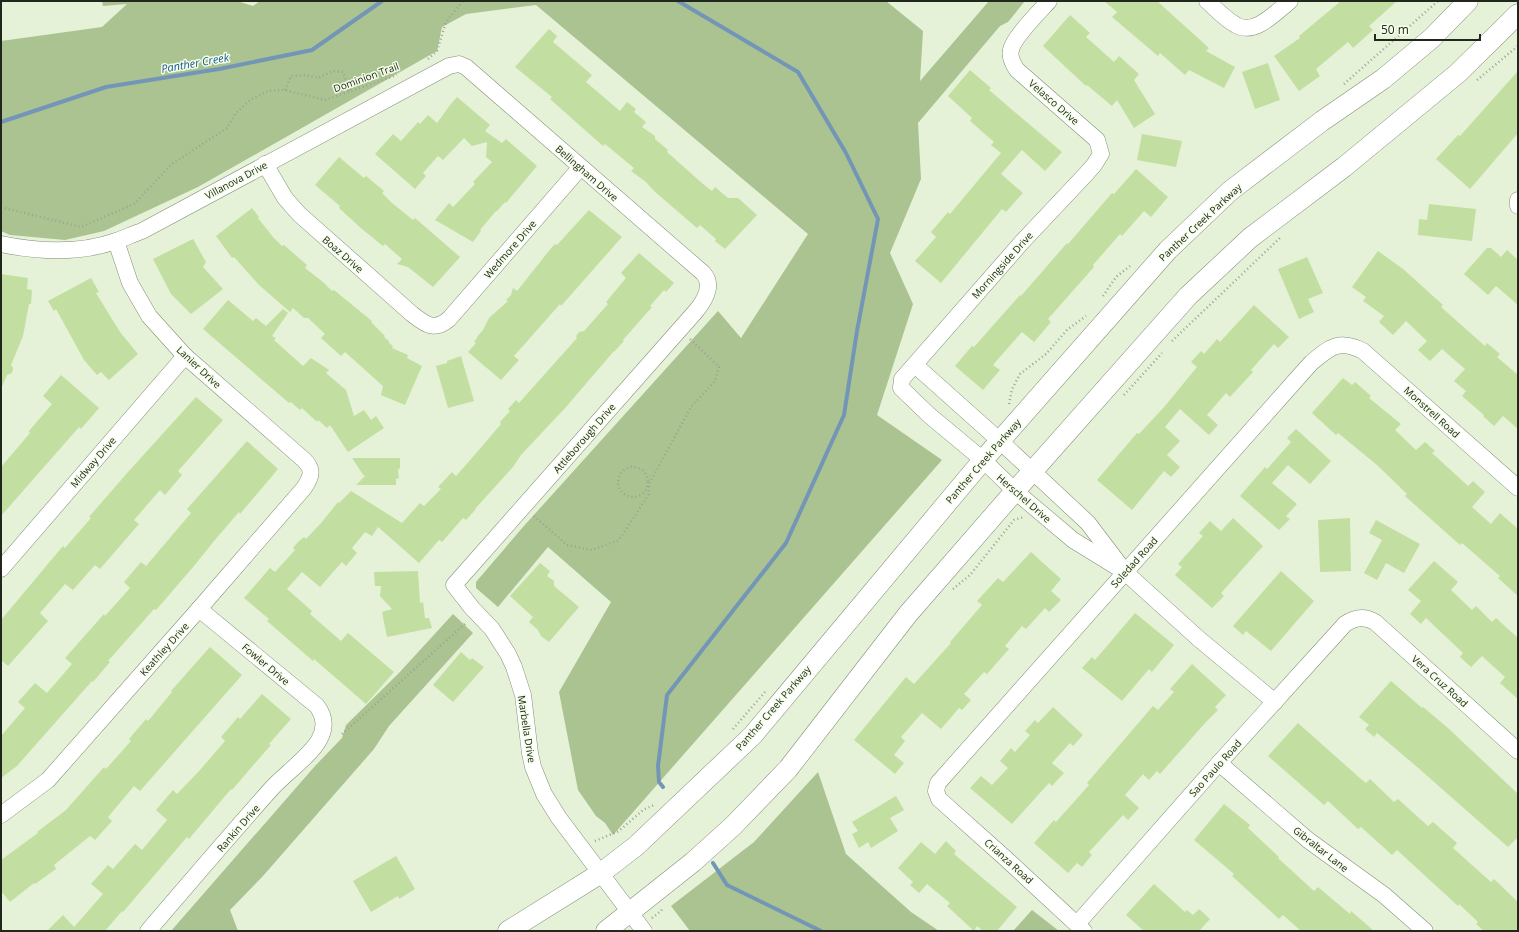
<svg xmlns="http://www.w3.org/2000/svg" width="1519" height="932" viewBox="0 0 1519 932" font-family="'Open Sans',sans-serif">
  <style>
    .green { fill: #abc391 }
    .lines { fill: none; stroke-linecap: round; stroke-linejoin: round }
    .stream { stroke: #7396b7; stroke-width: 4 }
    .building { fill: #c2dfa1 }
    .minor-casing { stroke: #838e76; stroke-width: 17 }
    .major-casing { stroke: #838e76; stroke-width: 21 }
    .path { stroke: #9aa490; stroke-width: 2.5; stroke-dasharray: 1 3; stroke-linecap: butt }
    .minor { stroke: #fff; stroke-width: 16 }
    .major { stroke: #fff; stroke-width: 20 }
    .labels { text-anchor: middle; stroke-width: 3; stroke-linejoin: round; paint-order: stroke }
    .street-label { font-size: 10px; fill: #22271d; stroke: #f4fee9 }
    .water-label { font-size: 11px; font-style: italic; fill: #145694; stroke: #f4fee9 }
  </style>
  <rect width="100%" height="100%" fill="#e5f2d7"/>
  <g class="green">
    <polygon points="102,1 237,1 253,6 260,1 886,1 923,31 920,81 989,1 1025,1 1008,22 1000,26 918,123 921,179 890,253 913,304 877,415 942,460 613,835 605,823 596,816 578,790 559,692 611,602 548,547 498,607 476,588 476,582 523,527 718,311 741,338 808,234 536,5 466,14 442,27 437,51 198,187 104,231 65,240 10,235 1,231 1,41 102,27 127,4 103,6"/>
    <polygon points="453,614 473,633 389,726 374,749 263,876 230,910 238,931 171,931 315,766 342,738 346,725 398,674"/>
    <polygon points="818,772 846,854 911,912 939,931 690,931 671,906 754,842"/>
    <polygon points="1032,910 1059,931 1013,931"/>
  </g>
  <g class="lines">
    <g class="stream">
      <polyline points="1,122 106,87 219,69 312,50 382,1"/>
      <polyline points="663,787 659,782 658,766 667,695 786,543 844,415 857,331 878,219 846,153 798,72 678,1"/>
      <polyline points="713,863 727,885 821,931"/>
    </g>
  </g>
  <g class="building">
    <polygon points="1104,1 1157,1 1209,48 1206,51 1235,67 1224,88 1189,70 1185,75 1160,53 1158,56 1112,17 1117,12"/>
    <polygon points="1341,1 1397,1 1369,26 1373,30 1353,48 1348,42 1316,69 1320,76 1299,91 1274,56 1300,38 1299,36"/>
    <polygon points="1070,15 1090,33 1086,37 1114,62 1119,56 1139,74 1134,80 1155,114 1134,128 1117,100 1112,106 1087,85 1086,86 1043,46"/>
    <polygon points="549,29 557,36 553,42 592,75 586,82 620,111 627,102 636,109 634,112 646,122 642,127 655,136 655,139 668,150 667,152 703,184 712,191 715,187 728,198 738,198 757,215 725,249 715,241 716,239 700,225 697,228 654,191 646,182 631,171 634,168 605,144 603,146 550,99 552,97 515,67"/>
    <polygon points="1268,63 1280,100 1255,109 1242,72"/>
    <polygon points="970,70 991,88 989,90 1062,152 1045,171 1022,150 1001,174 1023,193 1006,212 1002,209 941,283 915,261 936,237 931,232 948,212 950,214 1001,153 991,145 994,142 970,121 972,118 948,96"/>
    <polygon points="1518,71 1518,133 1470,189 1436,159 1458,135 1460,136"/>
    <polygon points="457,97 490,125 485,131 502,143 506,139 537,166 506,203 505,202 497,211 496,211 480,230 481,231 473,242 435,220 449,203 453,207 475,184 473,182 492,162 486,157 487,142 472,146 464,138 443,160 438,156 423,173 426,176 415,189 375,154 393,134 401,141 418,122 420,124 428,115 437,123 450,105"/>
    <polygon points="1142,134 1182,141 1176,167 1137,160"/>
    <polygon points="339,157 364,178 366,176 384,191 382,193 392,203 413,220 415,218 460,257 433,287 408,267 397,264 402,259 385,244 383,246 362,229 339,208 340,206 315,185"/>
    <polygon points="1136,169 1168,197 1151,217 1144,211 1122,236 1120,234 1093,265 1094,267 1048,319 1051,322 1034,342 1022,332 993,365 1000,370 983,390 955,366 972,346 974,347 1020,295 1021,296 1067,243 1068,244 1112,193 1114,194"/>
    <polygon points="1429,204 1476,209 1472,241 1418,235 1419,219 1427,220"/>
    <polygon points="252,208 259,217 258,218 273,237 282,246 284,245 307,265 305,268 323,282 332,291 334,290 372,321 371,322 385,336 384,337 389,341 389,343 393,346 392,348 408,355 407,358 422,366 405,405 381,395 383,386 345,352 341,356 321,338 325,334 308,318 304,318 293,308 290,312 259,285 234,257 232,258 216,236"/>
    <polygon points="589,210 622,237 561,306 560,304 514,356 519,360 501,380 468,352 476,343 474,342 477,338 477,337 483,330 489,318 508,301 506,300 511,295 513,288 517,291 552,247 555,244 557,245"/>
    <polygon points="193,239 206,262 203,267 223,289 191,314 171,294 153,259"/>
    <polygon points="1487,248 1491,248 1501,257 1507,250 1518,260 1518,305 1496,286 1488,295 1464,274"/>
    <polygon points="1378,251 1403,269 1443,305 1441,307 1485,346 1487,343 1500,354 1497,357 1518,375 1518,429 1503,416 1494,426 1483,416 1484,415 1462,396 1466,391 1454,381 1465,369 1442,349 1430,361 1418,350 1427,341 1406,321 1393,335 1379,322 1384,316 1363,301 1366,297 1352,287"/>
    <polygon points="639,253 674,283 666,292 664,290 650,306 652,307 623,340 624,341 614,352 614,351 566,407 521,455 513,467 475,509 476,509 466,520 463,518 442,542 439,540 419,563 378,527 372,536 365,532 352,548 357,553 346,566 342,562 320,587 302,572 287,589 312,611 310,614 341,641 348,633 394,672 366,704 314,659 313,661 267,621 269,619 244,598 270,568 275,572 295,550 293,548 298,542 304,537 306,539 322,522 338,502 339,503 351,491 402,523 420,503 424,506 441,489 438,487 452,472 456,476 478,451 501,424 500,422 510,411 508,409 516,400 519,403 577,338 576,336 579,332 584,331 608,304 606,302 626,278 621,273"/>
    <polygon points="1307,257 1323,293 1308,299 1314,312 1299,319 1278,269"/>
    <polygon points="1,274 28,278 27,289 32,290 31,304 29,304 23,336 11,365 13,368 12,373 7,375 1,389"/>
    <polygon points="91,278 99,292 96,293 120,332 138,354 109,380 101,372 97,375 84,360 56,309 54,311 48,301"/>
    <polygon points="228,300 253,321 256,318 266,326 283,309 288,313 272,336 276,338 274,340 303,366 311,358 329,370 326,373 346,390 354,416 364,410 371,420 376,416 384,428 348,452 330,425 327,428 318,420 317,422 302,408 300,410 291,402 289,403 203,329"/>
    <polygon points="1254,305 1289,337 1278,348 1274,344 1251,370 1253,372 1230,397 1226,393 1207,415 1218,425 1209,435 1180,409 1165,427 1180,441 1167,455 1180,467 1171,477 1164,471 1132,510 1097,480 1137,433 1139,434 1165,406 1197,367 1191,362 1201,351 1204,354 1217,339 1220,342"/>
    <polygon points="461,356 474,401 448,408 436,366 447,363 447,361"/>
    <polygon points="61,375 99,408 81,429 79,427 1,516 1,467 30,433 29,431 52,404 43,396"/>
    <polygon points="1343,378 1352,385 1355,382 1371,396 1369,398 1401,424 1395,430 1416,450 1425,442 1435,451 1432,453 1468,486 1473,481 1485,492 1472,507 1491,524 1500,513 1518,529 1518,596 1498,578 1500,576 1462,543 1460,545 1405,496 1407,494 1377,465 1338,433 1336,435 1312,413"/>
    <polygon points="196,397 223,420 178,471 182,475 165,495 160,490 134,520 139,524 100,569 95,565 73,590 65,584 40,613 48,621 8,666 1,660 1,620 63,546 65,548 91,518 89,517 128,472"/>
    <polygon points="1296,429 1331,461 1310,484 1288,465 1272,483 1297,504 1286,516 1290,519 1279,530 1240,496 1265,467 1267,469 1291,442 1287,438"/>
    <polygon points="247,441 278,469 240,514 239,512 214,541 194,566 156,610 154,609 108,661 110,662 93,682 92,681 17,766 1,778 1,736 25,708 18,702 35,683 47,693 72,664 65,658 104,614 105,616 130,588 124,582 141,562 146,566 191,513 187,509"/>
    <polygon points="352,458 400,458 400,468 398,470 399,478 396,479 396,485 356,485 366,475 364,476"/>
    <polygon points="1233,518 1263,546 1221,593 1224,596 1212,608 1175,575 1182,567 1178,564 1203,536 1199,533 1210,521 1221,531"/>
    <polygon points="1350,518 1351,571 1320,572 1318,520"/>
    <polygon points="1376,520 1420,544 1404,573 1386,563 1377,580 1364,573 1382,540 1369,533"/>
    <polygon points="1031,552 1061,579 1051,591 1061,600 1049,612 1045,608 1026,629 1022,626 1005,646 1009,649 987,674 984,672 964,694 971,700 962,710 959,708 941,729 922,713 901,737 905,741 894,755 904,763 895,774 854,740 906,677 914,684 951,643 950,642 982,605 977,601 998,578 1003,582"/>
    <polygon points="1434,561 1458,582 1451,590 1472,610 1476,606 1492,622 1496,618 1518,638 1518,699 1500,683 1505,677 1482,656 1471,667 1460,657 1463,653 1426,618 1421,624 1410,614 1421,601 1408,590"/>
    <polygon points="540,563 550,571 547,576 554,581 554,586 579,607 549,642 541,636 538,630 529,622 533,617 510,596"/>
    <polygon points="418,571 420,603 423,602 425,618 429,618 432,628 387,637 382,612 392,609 380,596 381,586 375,586 374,572"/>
    <polygon points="1281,571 1314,601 1271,651 1246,631 1243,635 1233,626"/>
    <polygon points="1135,613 1174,645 1152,672 1149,669 1122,701 1082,668 1092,657 1095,660"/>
    <polygon points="210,647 242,675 140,791 134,786 108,817 112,821 95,840 90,836 54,865 56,869 35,884 34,883 10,902 1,891 1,860 38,833 37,832 66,810 104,767 106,769 131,741 129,739 146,719 148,721 172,692 171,691"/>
    <polygon points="461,652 470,660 472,658 484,667 453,702 433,685"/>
    <polygon points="1192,664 1226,695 1215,707 1218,710 1206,722 1160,774 1157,771 1149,780 1143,774 1125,795 1139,808 1128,820 1123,815 1089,852 1092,855 1082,867 1077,863 1068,873 1034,843 1054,820 1056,822 1089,785 1087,783 1153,706 1158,710 1174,692 1170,689"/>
    <polygon points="1391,681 1422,708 1423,707 1448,728 1518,794 1518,837 1508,847 1416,766 1377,733 1374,737 1365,729 1369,725 1359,717"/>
    <polygon points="262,694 291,719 269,744 271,745 256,762 232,790 231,789 189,839 187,837 123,912 122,911 105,931 47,931 63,915 74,927 103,894 91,884 108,865 113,869 135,844 142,850 167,820 156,810 173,790 177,794 200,770 225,741 221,737 238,717 240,719"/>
    <polygon points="1053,707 1083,735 1073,746 1070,743 1052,763 1064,773 1052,786 1049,783 1012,824 970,788 981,776 992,785 1008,768 1000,761 1011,748 1015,752 1030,735 1025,731 1035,720 1038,723"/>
    <polygon points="1298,723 1361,779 1366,783 1370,779 1394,802 1398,799 1428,826 1433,822 1457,843 1453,848 1491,882 1494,879 1518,902 1518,931 1484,931 1476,924 1478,922 1459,904 1458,906 1397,850 1392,855 1361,827 1358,829 1328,801 1324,805 1268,756"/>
    <polygon points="896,796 904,810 890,818 898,831 871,848 868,842 859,848 852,834 858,831 852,822"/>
    <polygon points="1224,804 1250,825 1248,828 1279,857 1278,858 1314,891 1318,887 1350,914 1351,911 1374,931 1301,931 1283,915 1279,919 1232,876 1234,874 1194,840"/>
    <polygon points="946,841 956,851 954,854 1017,907 997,931 983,931 977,926 974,931 947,906 950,903 927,884 919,893 910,885 913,882 898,868 921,842 935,854"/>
    <polygon points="396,856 415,889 399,899 398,896 371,912 353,881"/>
    <polygon points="1154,884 1185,912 1187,910 1193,915 1199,909 1210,919 1199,931 1144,931 1126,915"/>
  </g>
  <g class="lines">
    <g class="minor-casing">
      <g id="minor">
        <path d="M1049,1C1040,11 1013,38 1011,50C1009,57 1013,64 1017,70L1097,140L1101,154L1094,165L1087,173L1022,242L902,379L901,388L929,415L983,460L1015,491L1073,540L1125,572L1199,639L1275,702"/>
        <path d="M1207,1C1216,9 1225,19 1236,25C1255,36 1276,12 1290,1"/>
        <path d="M265,164L285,198L299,214L412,314C425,324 434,332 449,319L580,168"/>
        <polyline points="1518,200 1518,206"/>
        <path d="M1,244C39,252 79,254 116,241C125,238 133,234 142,231L449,66L459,64L466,67L703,273C714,285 705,300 696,311L454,585L472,608L492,629L508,654L514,667L523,695L530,753L533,767L544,794L559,818L644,931"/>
        <polyline points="915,365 1000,441 1088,523 1119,564"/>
        <polyline points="1,569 185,356"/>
        <polyline points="1219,763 1308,840 1384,895 1425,931"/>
        <path d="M1,815L48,780L199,609L304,488C312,476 314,469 303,459L185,356L149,316L130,283L116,241"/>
        <path d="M1077,924L1219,763L1345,624C1355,617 1365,616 1375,622L1518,751"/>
        <path d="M148,931C189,883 230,835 272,788C285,774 311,755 319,740C326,728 325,717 317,706L199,609"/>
        <path d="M1084,931L1004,857L939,799L936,791L938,783L1311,363C1330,347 1339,339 1363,351L1518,488"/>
      </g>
    </g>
    <g class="major-casing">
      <g id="major">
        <polyline points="508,931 601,873 636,846 753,735 983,460 1168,250 1230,191 1322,121 1383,79 1432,38 1468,1"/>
        <polyline points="606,931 693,862 733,826 788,769 908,614 1015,491 1188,296 1250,238 1344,167 1458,73 1518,14"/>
      </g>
    </g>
    <g class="path">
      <polyline points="428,59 437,51 446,22 463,1"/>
      <polyline points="1477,80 1518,46"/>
      <polyline points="1344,84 1438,1"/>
      <polyline points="285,90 291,76 306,75 318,78 333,71 343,72 350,91"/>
      <polyline points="1,207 81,227 134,204 172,164 227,128 236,113 250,100 268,91 285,90 325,100 397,75"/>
      <polyline points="1103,296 1116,277 1130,266"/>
      <polyline points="1172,341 1281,237"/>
      <polyline points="1124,395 1162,353"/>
      <polyline points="1009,404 1012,389 1020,374 1046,354 1067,330 1086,316"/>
      <circle cx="633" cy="482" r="15"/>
      <polyline points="534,516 567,545 592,550 619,540 649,494 649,484 691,407 715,381 719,367 690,339"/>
      <polyline points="953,589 970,575 1014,520 1024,517"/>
      <polyline points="733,729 765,692"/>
      <polyline points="342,734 466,623"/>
      <polyline points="595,841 619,831 643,810 654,805"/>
      <polyline points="652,918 661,911 663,908"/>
    </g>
    <use href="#minor" class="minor"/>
    <use href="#major" class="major"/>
  </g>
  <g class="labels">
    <g class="street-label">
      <text transform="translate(366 77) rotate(-20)" y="4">Dominion Trail</text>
      <text transform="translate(1054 102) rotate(41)" y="4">Velasco Drive</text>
      <text transform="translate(587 173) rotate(41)" y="4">Bellingham Drive</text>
      <text transform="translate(236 180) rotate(-28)" y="4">Villanova Drive</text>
      <text transform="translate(1200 222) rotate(-43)" y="4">Panther Creek Parkway</text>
      <text transform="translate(510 249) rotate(-49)" y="4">Wedmore Drive</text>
      <text transform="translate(343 254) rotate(41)" y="4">Boaz Drive</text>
      <text transform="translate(1002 265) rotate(-48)" y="4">Morningside Drive</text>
      <text transform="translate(199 367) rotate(43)" y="4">Lanier Drive</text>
      <text transform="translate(1432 412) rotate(42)" y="4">Monstrell Road</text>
      <text transform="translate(584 438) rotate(-49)" y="4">Attleborough Drive</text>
      <text transform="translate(983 461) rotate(-49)" y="4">Panther Creek Parkway</text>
      <text transform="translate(93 462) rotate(-49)" y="4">Midway Drive</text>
      <text transform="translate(1024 498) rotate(41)" y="4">Herschel Drive</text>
      <text transform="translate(1134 562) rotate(-48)" y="4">Soledad Road</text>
      <text transform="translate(164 649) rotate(-48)" y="4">Keathley Drive</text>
      <text transform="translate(266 664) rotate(40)" y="4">Fowler Drive</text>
      <text transform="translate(1440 681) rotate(42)" y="4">Vera Cruz Road</text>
      <text transform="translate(773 708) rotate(-49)" y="4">Panther Creek Parkway</text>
      <text transform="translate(527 729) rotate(81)" y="4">Marbella Drive</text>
      <text transform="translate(1215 768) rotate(-48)" y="4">Sao Paulo Road</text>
      <text transform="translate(238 828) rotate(-49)" y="4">Rankin Drive</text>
      <text transform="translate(1321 849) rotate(38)" y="4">Gibraltar Lane</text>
      <text transform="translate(1009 861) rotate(42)" y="4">Crianza Road</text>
    </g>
    <g class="water-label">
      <text transform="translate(195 63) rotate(-10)" y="4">Panther Creek</text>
    </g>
  </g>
  <rect width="1519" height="932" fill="none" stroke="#22271d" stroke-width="4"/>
  <path d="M1375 34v6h105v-6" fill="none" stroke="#22271d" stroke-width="2"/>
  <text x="1381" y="34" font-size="12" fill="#22271d" stroke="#f4fee9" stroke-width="3" paint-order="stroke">50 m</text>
</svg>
